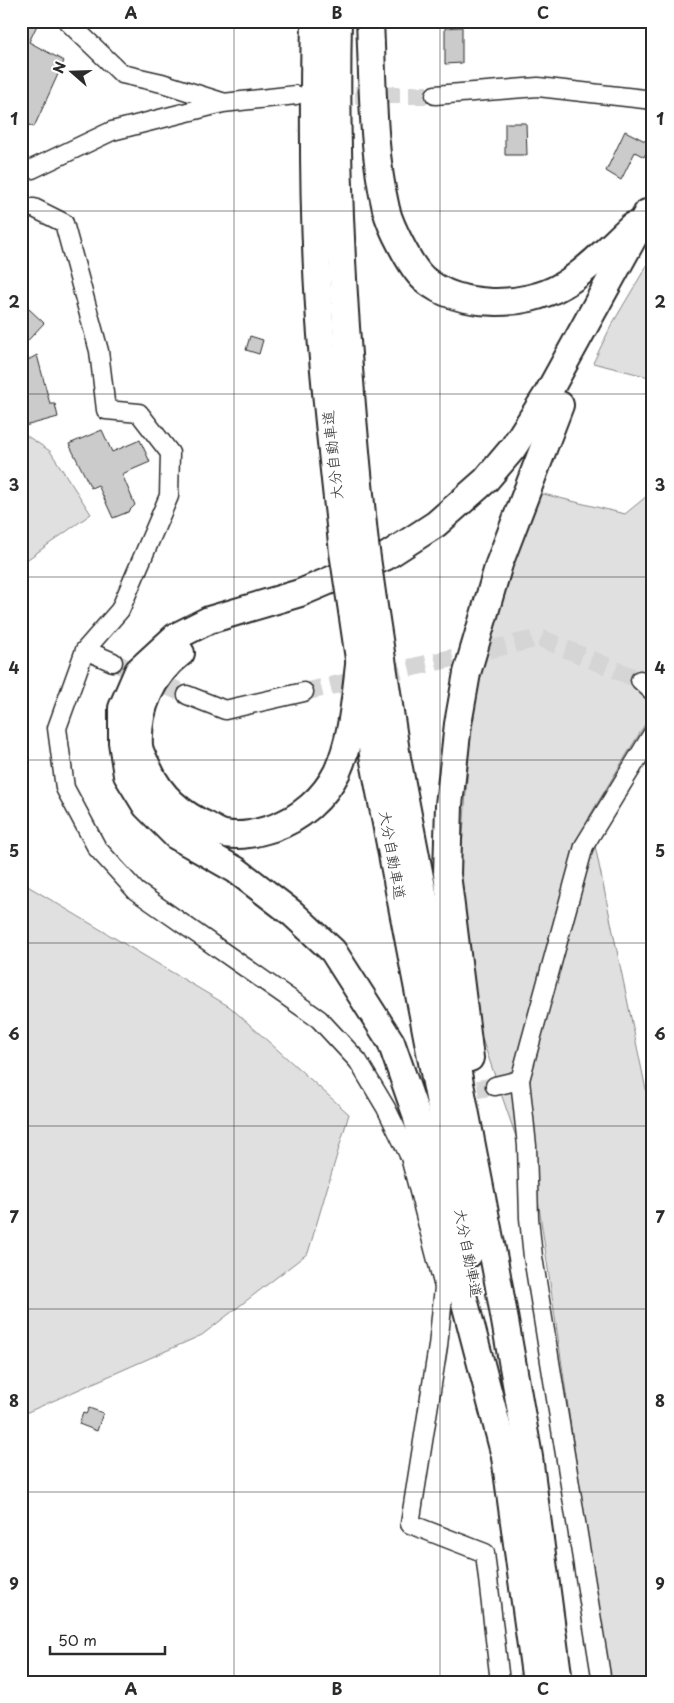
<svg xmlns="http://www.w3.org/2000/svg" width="674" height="1703" viewBox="0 0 674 1703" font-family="'Playpen Sans','Klee One',sans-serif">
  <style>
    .green { fill: #e0e0e0; stroke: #868686 }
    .building { fill: #cbcbcb; stroke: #2b2b2b }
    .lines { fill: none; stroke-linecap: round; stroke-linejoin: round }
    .minor-tunnel { stroke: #d5d5d5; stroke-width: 18; stroke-dasharray: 18 9; stroke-linecap: butt }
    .minor-casing { stroke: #2b2b2b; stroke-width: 21 }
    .highway-casing { stroke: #2b2b2b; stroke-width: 30 }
    .minor { stroke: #fff; stroke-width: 18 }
    .highway { stroke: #fff; stroke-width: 26 }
    .highway-bridge-casing { stroke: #2b2b2b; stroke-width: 30; stroke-linecap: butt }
    .highway-bridge { stroke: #fff; stroke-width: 26 }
    .grid { fill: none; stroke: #2b2b2b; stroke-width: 1; stroke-opacity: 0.55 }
    .labels { text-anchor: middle; stroke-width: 4; stroke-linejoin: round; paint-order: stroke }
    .street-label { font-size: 15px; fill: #2b2b2b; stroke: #fff }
    .neatline { fill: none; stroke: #2b2b2b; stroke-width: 2 }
    .grid-label { font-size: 16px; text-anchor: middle; font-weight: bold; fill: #2b2b2b }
  </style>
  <rect width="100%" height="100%" fill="#fff"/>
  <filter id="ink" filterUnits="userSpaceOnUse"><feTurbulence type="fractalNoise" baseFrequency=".02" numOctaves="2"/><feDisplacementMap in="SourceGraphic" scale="10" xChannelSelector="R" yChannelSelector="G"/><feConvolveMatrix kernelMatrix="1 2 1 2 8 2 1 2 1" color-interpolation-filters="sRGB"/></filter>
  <g filter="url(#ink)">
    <g class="green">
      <polygon points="653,255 653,378 593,363 611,326"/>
      <polygon points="21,432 50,451 91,514 21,564"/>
      <polygon points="653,491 653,711 589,817 653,1123 653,1682 612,1682 592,1572 538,1200 472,1010 459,889 474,683 535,492 625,514"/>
      <polygon points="21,882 230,1007 349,1114 308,1253 202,1335 21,1415"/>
    </g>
    <g class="building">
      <polygon points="21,21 39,21 29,42 64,61 34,127 21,122"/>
      <polygon points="462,27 462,63 445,64 445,28"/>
      <polygon points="505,123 526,123 527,155 505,155"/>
      <polygon points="625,131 651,144 644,157 635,152 621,180 606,171"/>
      <polygon points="29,309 44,323 21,348 21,317"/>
      <polygon points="250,336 263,340 259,354 246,350"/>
      <polygon points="37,355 50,404 55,404 58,417 21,427 21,364"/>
      <polygon points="102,430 112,452 140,440 150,462 122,474 135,505 128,512 113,518 98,485 91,488 69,444"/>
      <polygon points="89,1408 103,1413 97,1431 79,1424 83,1413 86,1414"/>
    </g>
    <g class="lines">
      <g class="minor-tunnel">
        <polyline points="328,95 435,95"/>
        <polyline points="113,662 187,695"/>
        <polyline points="304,692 540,638 640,680"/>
        <polyline points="451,1094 495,1086"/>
      </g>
      <g class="minor-casing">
        <g id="minor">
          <polyline points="67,21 122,74 162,83 222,102"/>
          <polyline points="435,95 538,87 653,100"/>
          <polyline points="21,170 32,169 112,131 223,103 296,95"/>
          <polyline points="21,208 34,208 64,223 99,351 106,410 139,413 170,453 169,496 120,610 85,650 57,728 65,788 97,848 136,891 319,1019 358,1061 386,1108 410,1157 444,1287 438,1346 410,1524 485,1553 500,1682"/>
          <polyline points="85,650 113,662"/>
          <polyline points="640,680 653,692"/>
          <polyline points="187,695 225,710 304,692"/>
          <polyline points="495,1086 520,1080"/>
          <polyline points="602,1682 533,1257 529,1218 527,1146 520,1080 584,846 653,733"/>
        </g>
      </g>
      <g class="highway-casing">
        <g id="highway">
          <path d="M315,21C313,116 313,212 319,306C324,388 334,470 343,552"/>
          <path d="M338,21C334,196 347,370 365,544"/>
          <path d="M370,21C373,83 372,149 386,209C390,226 411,268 424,279C459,309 525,308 563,285C586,272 612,244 632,226"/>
          <polyline points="373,600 397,758 496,1270 529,1457 559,1682"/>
          <polyline points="352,611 374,761 469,1254"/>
          <path d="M181,653C152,675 137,709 139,746C140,754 146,763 149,770C161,797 181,814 208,826C213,829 219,833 225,834C242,837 257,833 273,828C300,819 324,798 337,772C353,737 355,696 360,657"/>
          <polyline points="470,1058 447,874 449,805 458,724 467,673 499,564 560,405"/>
          <polyline points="503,1442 536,1682"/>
          <polyline points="506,1460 415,1111 391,1042 333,951 292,913 236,870 176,836 146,806 127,775 122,742 122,708 138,671 175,637 209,620 300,593 385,557 436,524 486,480 513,448 548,393 647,213"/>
        </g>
      </g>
      <use href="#minor" class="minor"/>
      <use href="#highway" class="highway"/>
      <g class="highway-bridge-casing">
        <g id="highway-bridge">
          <polyline points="365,544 373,600"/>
          <polyline points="343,552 352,611"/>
        </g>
      </g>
      <use href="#highway-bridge" class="highway-bridge"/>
    </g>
  </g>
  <path class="grid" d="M234,21V1682M440,21V1682M21,211H653M21,394H653M21,577H653M21,760H653M21,943H653M21,1126H653M21,1309H653M21,1492H653"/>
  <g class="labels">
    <g class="street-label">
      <text transform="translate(333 455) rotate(-96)" y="5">大分自動車道</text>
      <text transform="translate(392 855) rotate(80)" y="5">大分自動車道</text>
      <text transform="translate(468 1253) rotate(79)" y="5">大分自動車道</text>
    </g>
  </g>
  <rect width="674" height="1703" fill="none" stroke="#fff" stroke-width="55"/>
  <g transform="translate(72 72) rotate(290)" stroke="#ffffff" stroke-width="4" paint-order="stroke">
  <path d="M0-4L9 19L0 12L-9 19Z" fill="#2b2b2b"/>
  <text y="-8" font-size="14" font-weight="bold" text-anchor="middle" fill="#2b2b2b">N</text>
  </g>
  <path d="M50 1646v8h115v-8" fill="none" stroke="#2b2b2b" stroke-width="2.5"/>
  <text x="58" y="1646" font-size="15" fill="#2b2b2b" stroke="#ffffff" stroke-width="4" paint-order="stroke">50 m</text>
  <rect x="28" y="28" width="618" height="1648" class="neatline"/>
  <g class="grid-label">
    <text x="131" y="19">A</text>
    <text x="337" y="19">B</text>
    <text x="543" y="19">C</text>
    <text x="14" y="125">1</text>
    <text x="660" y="125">1</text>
    <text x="14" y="308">2</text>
    <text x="660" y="308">2</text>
    <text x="14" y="491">3</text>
    <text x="660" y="491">3</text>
    <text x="14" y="674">4</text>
    <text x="660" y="674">4</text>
    <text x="14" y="857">5</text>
    <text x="660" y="857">5</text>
    <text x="14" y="1040">6</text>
    <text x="660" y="1040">6</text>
    <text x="14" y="1223">7</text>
    <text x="660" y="1223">7</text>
    <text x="14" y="1407">8</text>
    <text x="660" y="1407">8</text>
    <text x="14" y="1590">9</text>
    <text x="660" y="1590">9</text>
    <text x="131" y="1695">A</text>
    <text x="337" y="1695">B</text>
    <text x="543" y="1695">C</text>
  </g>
</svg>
